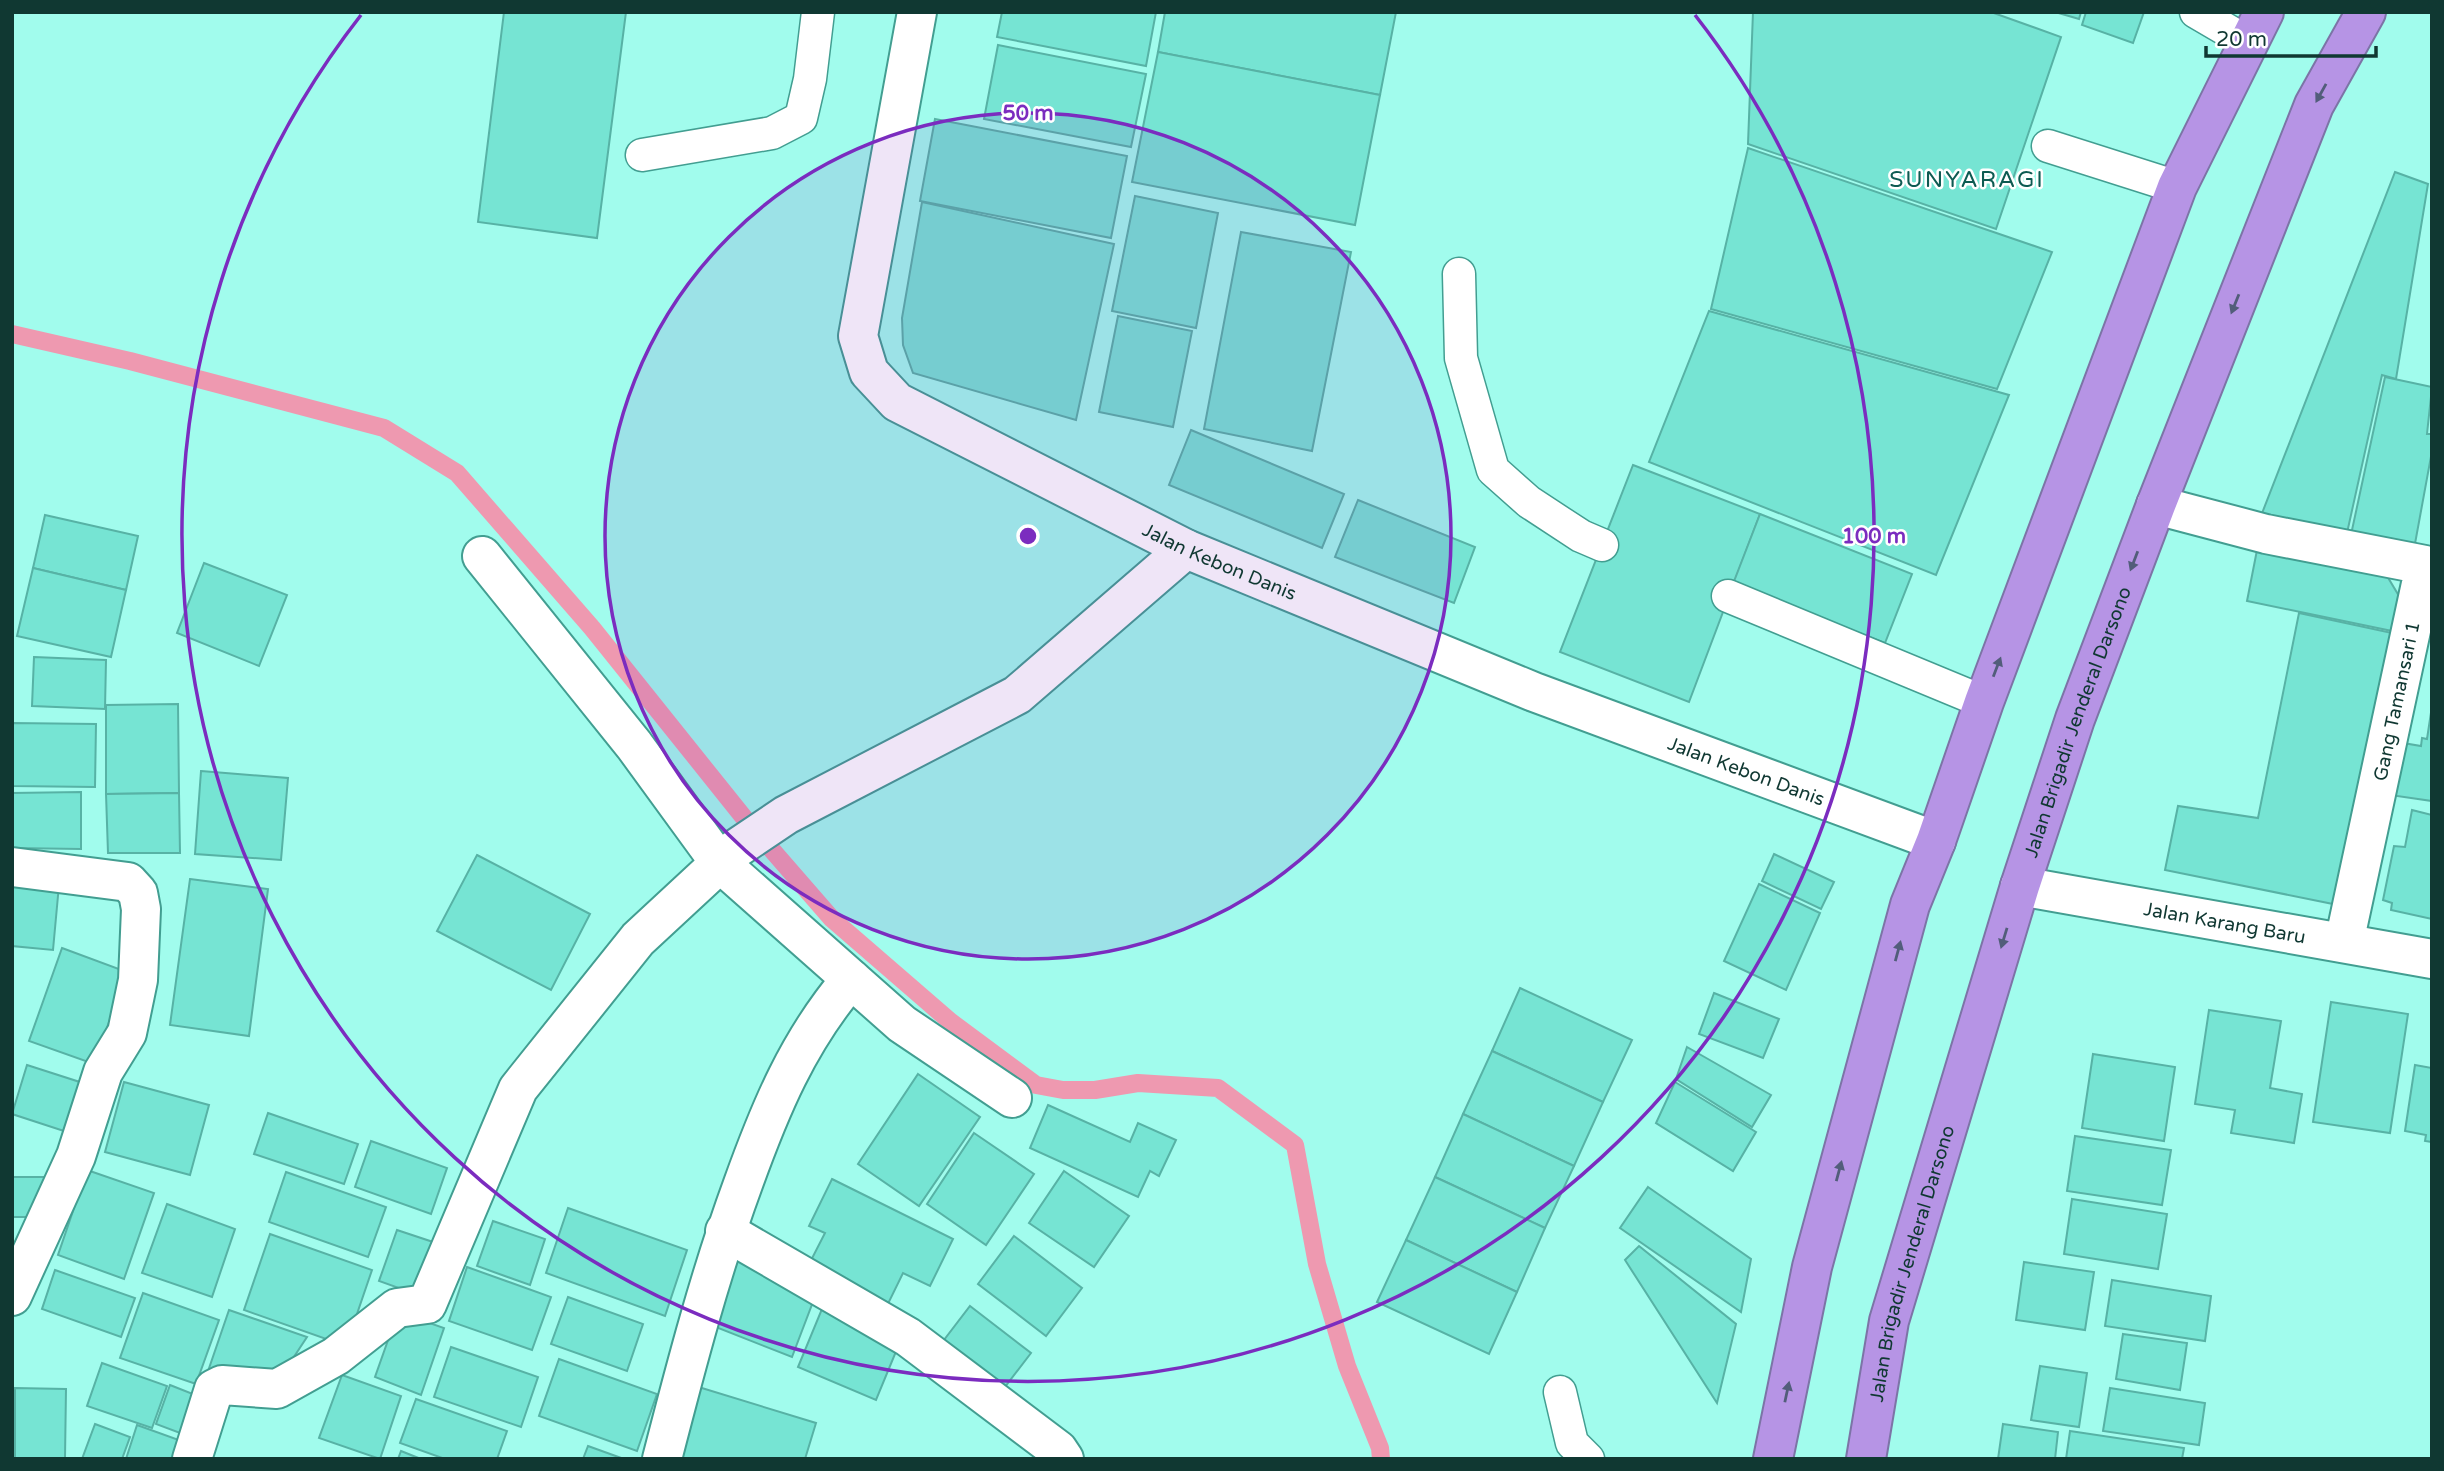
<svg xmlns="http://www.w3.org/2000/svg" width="2444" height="1471" viewBox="0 0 2444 1471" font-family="'Varela Round',sans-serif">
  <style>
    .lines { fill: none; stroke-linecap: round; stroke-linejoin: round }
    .stream { stroke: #ee99b0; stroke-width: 18 }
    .building { fill: #76e4d3; stroke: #57b2a5; stroke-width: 2 }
    .lane-casing { stroke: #429e91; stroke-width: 35 }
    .street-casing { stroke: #429e91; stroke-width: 42 }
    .highway-casing { stroke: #7c74a6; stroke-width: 42 }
    .lane { stroke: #fff; stroke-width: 32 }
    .street { stroke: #fff; stroke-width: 38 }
    .highway { stroke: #b694e5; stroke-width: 38 }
    .oneway { fill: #525d7a }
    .ring { fill: none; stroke: #7b2cbf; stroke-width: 3.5 }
    .labels { text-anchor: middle; stroke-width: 5; stroke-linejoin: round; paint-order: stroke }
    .street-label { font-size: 19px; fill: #103832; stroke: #fff }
    .quarter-label { font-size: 23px; letter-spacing: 2px; fill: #0d5b52; stroke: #fff }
    .centre { fill: #7b2cbf; stroke: #fff; stroke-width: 3.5 }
    .ring-label { font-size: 21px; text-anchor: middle; font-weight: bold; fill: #7b2cbf; stroke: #fff; stroke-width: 5; stroke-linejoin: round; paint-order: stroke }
  </style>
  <rect width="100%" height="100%" fill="#a1fced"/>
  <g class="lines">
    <polyline class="stream" points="12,334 130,361 384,428 457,473 592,628 745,819 832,919 951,1022 1036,1085 1063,1090 1095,1090 1138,1083 1218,1088 1295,1145 1317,1264 1347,1366 1380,1448 1381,1459"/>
  </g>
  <g class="building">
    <polygon points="504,12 626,12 597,238 478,222"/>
    <polygon points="1002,12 1156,12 1146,66 997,37"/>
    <polygon points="1165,12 1396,12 1380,95 1158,52"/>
    <polygon points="1753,12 1991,12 2061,37 1996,229 1748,144"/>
    <polygon points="2055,12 2081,12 2079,19"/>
    <polygon points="2086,12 2144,12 2133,43 2082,25"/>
    <polygon points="998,45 1146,74 1131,147 984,119"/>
    <polygon points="1158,52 1380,95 1355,225 1132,182"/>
    <polygon points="935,119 1127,156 1111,238 920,201"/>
    <polygon points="1748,148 2052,252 1997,389 1711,309"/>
    <polygon points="2395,172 2428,184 2396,379 2382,375 2345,542 2259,521"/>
    <polygon points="1135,196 1218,213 1196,328 1112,311"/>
    <polygon points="922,202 1114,244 1076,420 913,373 903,345 902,318"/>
    <polygon points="1241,232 1351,252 1312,451 1204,429"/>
    <polygon points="1709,311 2009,395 1936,575 1649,462"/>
    <polygon points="1118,316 1192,331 1173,427 1099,412"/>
    <polygon points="2385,377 2432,387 2427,434 2432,434 2432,451 2412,560 2349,544"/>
    <polygon points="1191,430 1344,494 1322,548 1169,485"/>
    <polygon points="1633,465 1760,514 1689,702 1560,652"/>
    <polygon points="1358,500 1475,547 1454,603 1335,557"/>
    <polygon points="1760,514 1912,574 1885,643 1733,584"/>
    <polygon points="45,515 138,536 126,590 33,568"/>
    <polygon points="2258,545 2384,571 2399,596 2392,631 2247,601"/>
    <polygon points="204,563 287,595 259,666 177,633"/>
    <polygon points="33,568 126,590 111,657 17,636"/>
    <polygon points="2299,613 2392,633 2338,905 2165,870 2178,806 2258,818"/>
    <polygon points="34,657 106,660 105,709 32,706"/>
    <polygon points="178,704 179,793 106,794 106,705"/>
    <polygon points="2432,706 2432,801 2390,795 2397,742 2421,746 2422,738 2427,739"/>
    <polygon points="12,723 96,724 95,787 12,786"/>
    <polygon points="201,771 288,778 281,860 195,854"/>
    <polygon points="81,792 81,849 12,848 12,793"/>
    <polygon points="179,793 180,853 108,853 106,794"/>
    <polygon points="2412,810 2432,815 2432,919 2391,910 2392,903 2383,900 2394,846 2405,847"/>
    <polygon points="1774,854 1834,882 1821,909 1762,881"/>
    <polygon points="477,855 590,914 551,990 437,931"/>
    <polygon points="12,869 60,874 53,950 12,946"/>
    <polygon points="190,879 268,889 249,1036 170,1025"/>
    <polygon points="1759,884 1820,913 1786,990 1724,961"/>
    <polygon points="62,948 127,972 94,1064 29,1041"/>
    <polygon points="1520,988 1632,1040 1603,1102 1492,1051"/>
    <polygon points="1714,993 1779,1019 1763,1058 1699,1034"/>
    <polygon points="2331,1002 2408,1014 2390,1133 2313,1122"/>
    <polygon points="2209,1010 2281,1021 2270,1088 2302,1094 2294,1143 2231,1133 2235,1110 2195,1104"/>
    <polygon points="1687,1047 1771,1095 1752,1127 1676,1079"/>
    <polygon points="1492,1051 1603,1102 1574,1166 1463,1114"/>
    <polygon points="2093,1054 2175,1067 2164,1141 2082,1128"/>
    <polygon points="27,1065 86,1084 70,1133 12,1114"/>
    <polygon points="2415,1065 2432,1068 2432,1142 2425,1141 2426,1135 2405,1131"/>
    <polygon points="918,1074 980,1117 919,1206 858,1164"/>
    <polygon points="124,1082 209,1105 190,1175 105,1152"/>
    <polygon points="1675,1082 1756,1132 1733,1171 1656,1123"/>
    <polygon points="1048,1105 1130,1142 1138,1123 1176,1140 1159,1176 1150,1171 1138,1197 1030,1148"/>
    <polygon points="268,1113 358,1144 344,1184 254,1154"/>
    <polygon points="1463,1114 1574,1166 1545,1228 1435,1177"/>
    <polygon points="974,1133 1034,1174 986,1245 927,1204"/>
    <polygon points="2075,1136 2171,1150 2162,1205 2067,1191"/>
    <polygon points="371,1141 447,1168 431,1214 355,1187"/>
    <polygon points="87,1170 154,1193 124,1279 58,1255"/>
    <polygon points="1064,1171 1129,1216 1094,1267 1029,1223"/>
    <polygon points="286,1172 386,1207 368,1257 269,1222"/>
    <rect x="12" y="1177" width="36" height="40"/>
    <polygon points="1435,1177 1545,1228 1517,1292 1406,1240"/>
    <polygon points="832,1179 953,1239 930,1286 903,1273 883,1314 804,1274 825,1233 809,1226"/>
    <polygon points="1648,1187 1751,1259 1741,1312 1620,1228"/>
    <polygon points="2072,1199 2167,1214 2158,1269 2064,1254"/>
    <polygon points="167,1204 235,1229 212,1297 142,1273"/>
    <polygon points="568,1208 687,1250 665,1316 546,1273"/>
    <polygon points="493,1221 545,1239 530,1285 477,1266"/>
    <polygon points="397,1230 439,1244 421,1296 379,1281"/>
    <polygon points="270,1234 372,1270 346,1346 244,1310"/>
    <polygon points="1014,1236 1082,1288 1046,1336 978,1284"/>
    <polygon points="1406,1240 1517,1292 1489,1354 1377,1302"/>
    <polygon points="1639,1246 1736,1324 1717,1403 1625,1260"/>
    <polygon points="730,1251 819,1286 792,1357 703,1322"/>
    <polygon points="2024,1262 2094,1272 2085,1330 2016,1320"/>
    <polygon points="467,1267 551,1297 532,1350 449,1321"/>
    <polygon points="55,1270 135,1298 121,1337 42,1309"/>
    <polygon points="2112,1280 2211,1296 2205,1341 2105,1326"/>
    <polygon points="143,1293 219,1320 196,1384 120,1358"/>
    <polygon points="568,1297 643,1324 627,1371 551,1344"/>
    <polygon points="824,1304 902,1337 876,1400 798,1367"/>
    <polygon points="970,1306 1031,1353 995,1400 934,1353"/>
    <polygon points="229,1310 307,1337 278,1381 205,1380"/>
    <polygon points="398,1312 444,1328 421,1395 375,1377"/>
    <polygon points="2123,1334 2187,1343 2180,1390 2116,1379"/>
    <polygon points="451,1347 538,1377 521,1427 434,1397"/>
    <polygon points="559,1359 657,1394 637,1451 539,1416"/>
    <polygon points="102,1363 167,1386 152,1428 87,1406"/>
    <polygon points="2040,1366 2087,1373 2079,1427 2031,1420"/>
    <polygon points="342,1375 401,1396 380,1459 319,1438"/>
    <polygon points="170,1385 203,1398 188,1436 156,1424"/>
    <polygon points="692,1385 816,1423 805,1459 669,1459"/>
    <polygon points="15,1388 66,1389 65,1458 15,1458"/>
    <polygon points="2110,1388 2205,1403 2199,1445 2103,1431"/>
    <polygon points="416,1399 507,1431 497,1459 445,1459 400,1443"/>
    <polygon points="95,1424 130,1437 122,1459 82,1459"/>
    <polygon points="2003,1424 2058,1432 2055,1459 1998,1459"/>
    <polygon points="137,1425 190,1444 185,1459 126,1459"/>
    <polygon points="2070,1431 2184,1448 2182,1459 2066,1459"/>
    <polygon points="588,1446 624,1459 583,1459"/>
    <polygon points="401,1451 421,1459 398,1459"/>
  </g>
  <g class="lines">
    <g class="lane-casing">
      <g id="lane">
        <polyline points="2196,12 2249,43"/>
        <polyline points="2048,146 2177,187"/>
        <polyline points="642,155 772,133 801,118 810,79 818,12"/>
        <polyline points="1459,274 1461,358 1493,470 1529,502 1581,536 1602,545"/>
        <polyline points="1728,596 1984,702"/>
        <polyline points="1560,1392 1572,1443 1588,1459"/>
      </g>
    </g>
    <g class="street-casing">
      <g id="street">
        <path id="s1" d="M917,12L858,336L869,372L897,402L1186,549L1534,692L1936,841"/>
        <polyline points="2156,505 2266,534 2425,565 2344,943"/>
        <polyline points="482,556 634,745 720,863 734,850 786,815 1017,695 1186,549"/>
        <polyline points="12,867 128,882 138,893 141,909 138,980 127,1033 103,1072 76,1156 12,1296"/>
        <path id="s2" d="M2020,886L2432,959"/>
        <polyline points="725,1231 908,1337 1058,1450 1064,1459"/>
        <polyline points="192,1459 214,1389 222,1385 277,1389 336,1356 397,1308 427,1304 518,1089 638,939 720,863 902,1024 1012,1098"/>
        <path d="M662,1459C686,1366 710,1274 743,1184C770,1109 798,1041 851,979"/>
      </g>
    </g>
    <g class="highway-casing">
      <g id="highway">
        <polyline points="1773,1459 1812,1267 1910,905 1936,841 1984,702 2177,187 2264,12"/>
        <path id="s3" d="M1866,1459L1889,1321L2020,886L2075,719L2156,505L2314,105L2366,12"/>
      </g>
    </g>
    <use href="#lane" class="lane"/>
    <use href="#street" class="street"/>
    <use href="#highway" class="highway"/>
  </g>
  <defs><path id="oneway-solid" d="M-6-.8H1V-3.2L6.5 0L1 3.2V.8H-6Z" transform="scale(1.75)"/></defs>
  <g class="oneway">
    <use href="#oneway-solid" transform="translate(2321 93) rotate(119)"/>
    <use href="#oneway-solid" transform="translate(2235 304) rotate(112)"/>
    <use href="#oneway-solid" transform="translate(2134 561) rotate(111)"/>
    <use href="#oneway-solid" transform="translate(1997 667) rotate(-69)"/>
    <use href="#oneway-solid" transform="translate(2004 938) rotate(107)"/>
    <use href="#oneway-solid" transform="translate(1898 951) rotate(-75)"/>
    <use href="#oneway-solid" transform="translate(1839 1171) rotate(-75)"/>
    <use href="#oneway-solid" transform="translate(1787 1392) rotate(-78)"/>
  </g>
  <circle cx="1028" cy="536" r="423" fill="#7b2cbf" fill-opacity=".12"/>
  <g class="ring">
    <circle cx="1028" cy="536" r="423"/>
    <path d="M1695 15A846 846 0 1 1 361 15"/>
  </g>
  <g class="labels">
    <g class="street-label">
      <text dy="7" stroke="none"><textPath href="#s1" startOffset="768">Jalan Kebon Danis</textPath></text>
      <text transform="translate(2396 701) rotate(-78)" y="7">Gang Tamansari 1</text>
      <text dy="7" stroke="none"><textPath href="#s3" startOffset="768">Jalan Brigadir Jenderal Darsono</textPath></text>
      <text dy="7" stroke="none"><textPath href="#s1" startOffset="1335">Jalan Kebon Danis</textPath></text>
      <text dy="7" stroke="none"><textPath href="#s2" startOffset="208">Jalan Karang Baru</textPath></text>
      <text dy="7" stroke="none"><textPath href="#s3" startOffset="201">Jalan Brigadir Jenderal Darsono</textPath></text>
    </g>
    <g class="quarter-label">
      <text x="1967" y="187">SUNYARAGI</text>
    </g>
  </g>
  <circle cx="1028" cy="536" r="10" class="centre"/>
  <g class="ring-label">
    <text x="1028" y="120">50 m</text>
    <text x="1874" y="543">100 m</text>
  </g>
  <rect width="2444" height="1471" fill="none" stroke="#103832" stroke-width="28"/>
  <path d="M2206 46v10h170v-10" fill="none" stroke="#103832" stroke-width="3.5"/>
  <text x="2216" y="46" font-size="21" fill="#103832" stroke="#ffffff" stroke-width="5" paint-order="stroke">20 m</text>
</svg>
